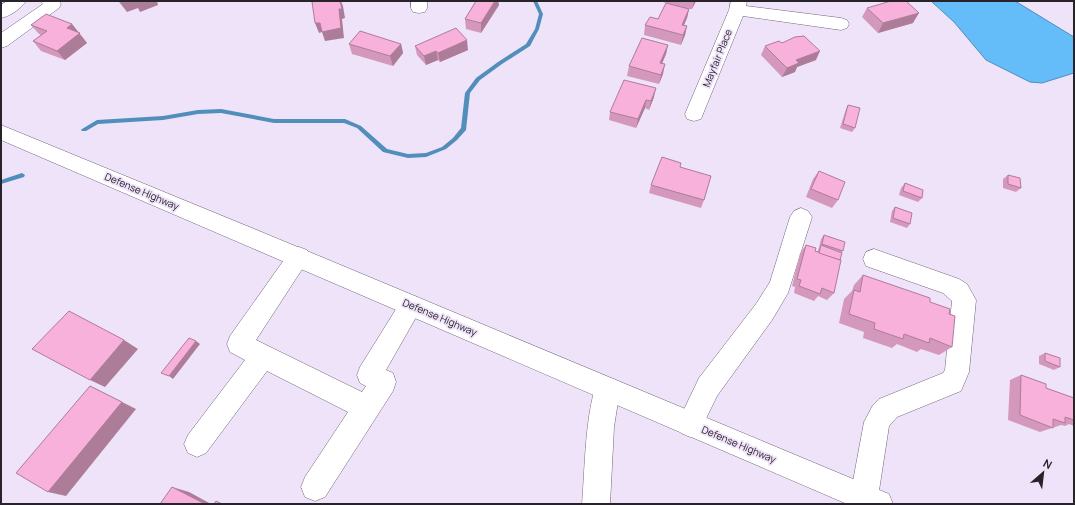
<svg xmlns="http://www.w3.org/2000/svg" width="1075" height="505" viewBox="0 0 1075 505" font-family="Manrope,sans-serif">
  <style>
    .water { fill: #64bcf9; stroke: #528ebb }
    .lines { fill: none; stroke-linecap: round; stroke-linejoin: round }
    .stream { fill: #528ebb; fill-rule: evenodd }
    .minor-casing { stroke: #6f6578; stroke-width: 1 }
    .major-casing { stroke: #6f6578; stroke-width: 1 }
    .minor { fill: #fff; fill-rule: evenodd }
    .major { fill: #fff; fill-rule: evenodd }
    .wall { fill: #d498bc }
    .shaded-wall { fill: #ad7c99 }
    .building { fill: #f7b1db; stroke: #ad7c99 }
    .labels { text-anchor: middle; stroke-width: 3.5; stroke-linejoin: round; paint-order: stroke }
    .street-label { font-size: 10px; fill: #28232b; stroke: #efe3f9 }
  </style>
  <rect width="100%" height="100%" fill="#efe3f9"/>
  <polygon class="water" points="931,1 1015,1 1074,37 1074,73 1042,83 1030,82 986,60 954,22"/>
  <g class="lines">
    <g class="stream">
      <polygon points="533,1 537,1 543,14 539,29 530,46 502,64 480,80 470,93 466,130 457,140 446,149 426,157 408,158 383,152 357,128 344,123 274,123 221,113 198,114 163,120 98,124 86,131 82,131 81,130 82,129 97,120 163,116 198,110 221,109 274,119 345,119 361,126 387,149 408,154 426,153 442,147 453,138 461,128 465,93 476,78 498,62 526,44 535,29 539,14"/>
      <polygon points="22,173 25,175 24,177 1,184 1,180"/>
    </g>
    <g class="minor-casing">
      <g id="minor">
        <path d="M7,1H26C21,9 10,16 1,18V5Z"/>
        <polygon points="41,1 59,1 61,4 59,8 7,46 1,48 1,33 43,4"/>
        <polygon points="411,1 427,1 427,8 425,12 419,13 413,12 411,8"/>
        <polygon points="731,1 747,1 746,6 841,18 847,20 849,24 847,28 841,30 743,16 703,114 701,119 694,121 687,119 685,114 729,10"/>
        <polygon points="801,208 808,211 812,217 788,293 772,320 717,396 699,433 690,437 681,433 677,424 699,378 756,304 770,282 790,217 794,211"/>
        <polygon points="299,247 307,250 310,257 256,340 362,392 366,386 360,383 357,375 360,367 403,298 411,295 419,298 423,305 386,370 393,373 396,382 393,391 325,497 315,501 305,497 301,487 305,477 348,412 267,371 206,453 197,457 188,453 184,444 188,435 245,360 230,352 227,344 230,336 291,250"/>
        <polygon points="874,249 959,279 967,284 976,300 969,372 961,391 897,417 889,426 878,497 875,504 853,504 850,497 864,422 873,405 879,399 943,373 945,370 952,301 943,293 866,266 863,259 866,252"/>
        <path d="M607,377L616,380L620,389L614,427L610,504H582C585,468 585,412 598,380Z"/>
      </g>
    </g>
    <g class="major-casing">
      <polygon id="major" points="1,125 264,233 889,494 893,504 847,504 1,140"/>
    </g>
    <use href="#minor" class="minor"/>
    <use href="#major" class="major"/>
  </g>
  <g class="wall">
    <polygon points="476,1 498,1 499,5 481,33 466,29 465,19"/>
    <polygon points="663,1 696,1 692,9 689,9 687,18 684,25 687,26 685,35 681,45 644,35 645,25 658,19 666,3 663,2"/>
    <polygon points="867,8 913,23 878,33 862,17"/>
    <polygon points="72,24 87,43 65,60 41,51 33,41 41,35 39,34 31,25"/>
    <polygon points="782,43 816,60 797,67 795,72 782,77 761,55 765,46"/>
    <polygon points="349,44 401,44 403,53 393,66 352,54"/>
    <polygon points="668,45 666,54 662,64 663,74 659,84 627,76 629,66"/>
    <polygon points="415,46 468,50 440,62 438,60 426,65 417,55"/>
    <polygon points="654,97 649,110 645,108 636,128 609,120 610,112"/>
    <polygon points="848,105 855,128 852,132 840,128 846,109"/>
    <polygon points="680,167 704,200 701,208 649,193 651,185"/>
    <polygon points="819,171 838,200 832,208 806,197 813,179"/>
    <polygon points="1008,175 1021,188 1016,192 1003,188 1003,179"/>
    <polygon points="905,183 922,198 918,202 899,195 901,188"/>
    <polygon points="895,207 910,224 907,228 890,222 892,211"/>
    <polygon points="824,235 843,251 842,252 834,293 827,300 818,296 814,301 794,293 795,287 792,286 800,253 806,245 815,251 817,252 819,248 821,239"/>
    <polygon points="863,275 930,302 949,314 952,347 939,355 921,349 917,352 897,344 892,348 863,338 864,332 839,323 844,299 852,291 854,285"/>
    <polygon points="1045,353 1060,367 1054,370 1039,364 1039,356"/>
    <polygon points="1021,375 1046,388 1074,398 1074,426 1069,424 1065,426 1061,425 1040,432 1008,420 1010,380"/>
  </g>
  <g class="shaded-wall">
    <polygon points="126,1 157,1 158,5 140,12 138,8 127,12 120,3"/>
    <polygon points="340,1 341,1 343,6 345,18 342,19 344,38 325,41 322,32 319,33 315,23 339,9"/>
    <polygon points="495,1 498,1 499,5 481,33 481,23"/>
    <polygon points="694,1 696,1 692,9"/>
    <polygon points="689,9 687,18 680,34 682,25"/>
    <polygon points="919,13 913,23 878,33 883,23"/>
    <polygon points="72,24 87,43 65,60 57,51 67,28"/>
    <polygon points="687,26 685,35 681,45 683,35"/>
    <polygon points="467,40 468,50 440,62 438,53"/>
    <polygon points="401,44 403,53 393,66 390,56"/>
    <polygon points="668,45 666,54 658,72 660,63"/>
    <polygon points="436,51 438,60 426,65 424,56"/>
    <polygon points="820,51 816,60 797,67 795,72 782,77 787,68 796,60"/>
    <polygon points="665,64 663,74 659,84 661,75"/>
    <polygon points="656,88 654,97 649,110 651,101"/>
    <polygon points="646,100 645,108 636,128 638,119"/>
    <polygon points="124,340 138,349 105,387 90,380"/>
    <polygon points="196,341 200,344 173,379 169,376"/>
    <polygon points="90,386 136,409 66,496 48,492"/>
    <polygon points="172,487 189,492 211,504 205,504"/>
  </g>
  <g class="building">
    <polygon points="120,1 126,1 120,3"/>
    <polygon points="317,1 340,1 342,9 339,9 341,28 322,32 320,23 315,23 312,2"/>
    <polygon points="476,1 495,1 481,23 465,19"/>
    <polygon points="891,1 906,1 919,13 883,23 867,8"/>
    <polygon points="666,3 689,9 682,25 687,26 683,35 645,25 650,17 658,19"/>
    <polygon points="46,14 72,24 67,28 80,33 57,51 33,41 47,31 31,25"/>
    <polygon points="456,28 467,40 438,53 436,51 424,56 415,46"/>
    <polygon points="360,31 401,44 390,56 349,44"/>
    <polygon points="804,36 820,51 796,60 799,63 787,68 765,46 779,41 782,43 795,37"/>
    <polygon points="642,38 668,45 660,63 665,64 661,75 629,66"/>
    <polygon points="624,80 656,88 651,101 646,100 638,119 610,112"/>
    <polygon points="848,105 860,108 855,128 843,124"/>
    <polygon points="662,157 681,163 680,167 711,176 704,200 651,185"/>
    <polygon points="819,171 845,182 838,200 811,189"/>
    <polygon points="1008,175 1020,178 1021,188 1008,184"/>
    <polygon points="905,183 923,190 922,198 903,191"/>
    <polygon points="895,207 912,213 910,224 893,218"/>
    <polygon points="824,235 845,242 843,251 822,244"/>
    <polygon points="806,245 816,248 815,251 841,260 834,293 822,288 820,294 799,286 801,280 797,279"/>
    <polygon points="821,245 842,253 840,260 819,253"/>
    <polygon points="863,275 930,298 930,302 950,309 949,314 955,316 952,347 930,338 929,343 904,334 903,339 874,329 875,323 849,314 854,290 860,292"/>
    <polygon points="69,311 124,340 90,380 32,349"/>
    <polygon points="189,338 196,341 169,376 161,373"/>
    <polygon points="1045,353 1060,358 1060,367 1045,361"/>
    <polygon points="1021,375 1046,384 1046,388 1074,398 1074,420 1065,417 1065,423 1053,419 1053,428 1020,415"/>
    <polygon points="90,386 122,402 48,492 16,473"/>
    <polygon points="172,487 205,504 160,504"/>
    <polygon points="216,501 222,504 214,504"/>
  </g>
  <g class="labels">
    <g class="street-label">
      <text transform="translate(717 58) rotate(-68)" y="4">Mayfair Place</text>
      <text transform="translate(142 191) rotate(23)" y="4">Defense Highway</text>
      <text transform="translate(440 317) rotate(23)" y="4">Defense Highway</text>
      <text transform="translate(739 444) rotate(23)" y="4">Defense Highway</text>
    </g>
  </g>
  <rect width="1075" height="505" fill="none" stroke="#28232b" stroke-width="4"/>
  <g transform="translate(1043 473) rotate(28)" stroke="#efe3f9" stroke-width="3" paint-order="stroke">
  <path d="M0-3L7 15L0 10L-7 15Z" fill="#28232b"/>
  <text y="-6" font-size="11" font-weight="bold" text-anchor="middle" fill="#28232b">N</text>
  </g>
</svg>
